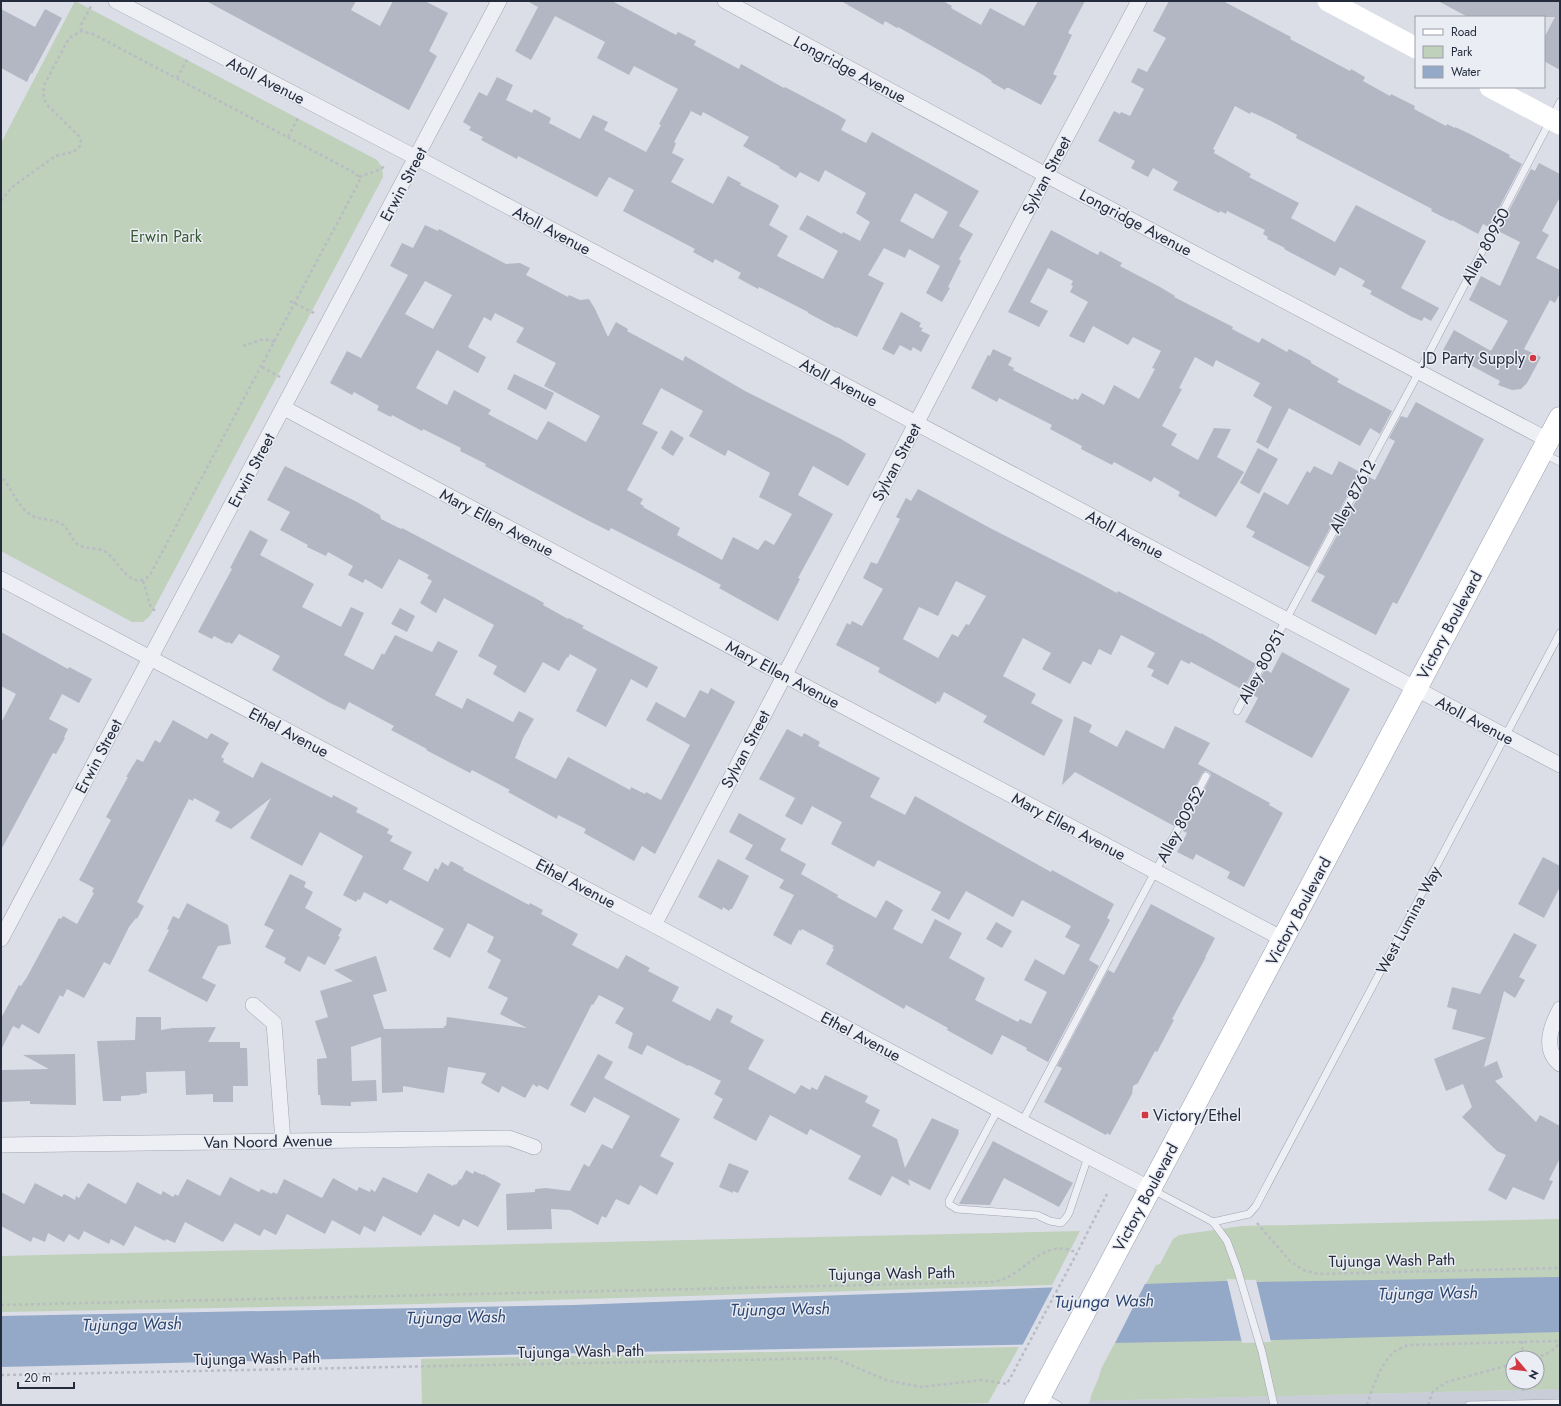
<svg xmlns="http://www.w3.org/2000/svg" width="1561" height="1406" viewBox="0 0 1561 1406" font-family="Jost,sans-serif">
  <style>
    .built { fill: #c9cdd8 }
    .green { fill: #bfd0bb; fill-rule: evenodd }
    .water { fill: #94a9c8 }
    .pier { fill: #dbdee6 }
    .building { fill: #b2b7c3; fill-rule: evenodd }
    .lines { fill: none; stroke-linecap: round; stroke-linejoin: round }
    .lane-casing { stroke: #a0a5b0; stroke-width: 8 }
    .street-casing { stroke: #a0a5b0; stroke-width: 16 }
    .primary-casing { stroke: #9aa2b2; stroke-width: 23 }
    .path { stroke: #b9bcc4; stroke-width: 2.5; stroke-dasharray: 3 3; stroke-linecap: butt }
    .lane { stroke: #edeff4; stroke-width: 7 }
    .street { stroke: #edeff4; stroke-width: 15 }
    .secondary { stroke: #fff; stroke-width: 21 }
    .primary { stroke: #fff; stroke-width: 22 }
    .poi-dot { fill: #d23844; stroke: #eaedf4; stroke-width: 1.5 }
    .labels { text-anchor: middle; stroke-width: 3; stroke-linejoin: round; paint-order: stroke }
    .street-label { font-size: 16px; fill: #242b3c; stroke: #eaedf4 }
    .park-label { font-size: 16px; fill: #365831; stroke: #eaedf4 }
    .poi-label { font-size: 16px; fill: #242b3c; stroke: #eaedf4; text-anchor: end }
    .water-label { font-size: 17px; font-style: italic; fill: #2e4771; stroke: #eaedf4 }
  </style>
  <rect width="100%" height="100%" fill="#dbdee6"/>
  <polygon class="built" points="1560,1389 1560,1405 1088,1405 1090,1401"/>
  <g class="green">
    <polygon points="75,1 377,160 382,167 383,177 150,616 143,622 132,622 1,551 1,143"/>
    <path d="M1560,1219V1389L1090,1401C1092,1389 1099,1381 1101,1369L1156,1265L1160,1264L1173,1239L1179,1235L1242,1226ZM1513,1358H1537V1382H1513Z"/>
    <polygon points="1080,1231 1052,1285 420,1304 1,1312 1,1256"/>
    <polygon points="1019,1347 988,1403 913,1405 422,1405 421,1359"/>
  </g>
  <polygon class="water" points="1560,1277 1560,1332 1275,1340 626,1352 1,1367 1,1316 574,1305 1225,1281 1260,1282"/>
  <g class="pier">
    <polygon points="1227,1279 1256,1280 1271,1342 1242,1343"/>
    <polygon points="1146,1282 1114,1345 1022,1346 1054,1285"/>
  </g>
  <g class="building">
    <polygon points="206,1 356,1 351,10 380,26 393,1 425,1 448,13 429,51 437,56 409,110"/>
    <path d="M527,1H612L676,35L678,32L696,41L694,45L739,69L741,64L784,88L785,87L838,115L846,120L841,130L866,143L872,132L979,191L959,226L973,234L959,259L961,261L948,287L950,288L942,302L926,293L940,266L909,249L905,258L884,248L868,275L884,283L857,337L837,327L836,328L808,313V312L759,287L758,289L738,278L741,273L715,259L713,263L693,252L695,249L623,211L634,190L609,177L597,197L518,156L517,159L481,140L483,137L469,130L471,127L463,122L479,92L487,96L497,77L513,85L506,100L532,113L534,109L551,118L549,123L580,139L593,115L608,122L604,130L646,152L661,125L659,124L678,89L634,66L629,75L597,58L605,42L555,16L531,60L515,51L538,7ZM691,111L701,116L703,112L749,137L743,146L780,167L779,168L796,178L800,172L819,182L825,170L866,193L856,213L870,222L860,241L843,232L842,234L807,215L799,229L838,251L823,279L777,256L788,236L769,225L779,206L777,204L740,185L741,183L728,176L713,204L671,182L684,159L672,153L676,143L674,142ZM915,193L948,212L933,239L900,221Z"/>
    <polygon points="841,1 943,1 952,6 951,8 981,25 990,8 1024,26 1038,1 1085,1 1068,33 1072,35 1053,74 1057,76 1041,105 1009,88 1006,88 1005,90 991,82 992,81 983,75 898,27 897,28 885,21 883,25"/>
    <polygon points="1169,1 1223,1 1291,37 1290,39 1350,71 1351,69 1365,77 1363,81 1390,96 1391,94 1415,106 1414,109 1446,126 1447,124 1455,128 1455,127 1470,134 1510,155 1509,157 1522,164 1489,227 1483,224 1478,234 1452,220 1451,221 1431,211 1432,209 1296,138 1297,135 1271,121 1251,112 1250,114 1235,106 1213,149 1215,150 1214,153 1251,174 1249,177 1299,203 1291,218 1335,242 1356,205 1426,241 1401,288 1439,308 1431,321 1424,317 1422,321 1412,317 1370,294 1372,291 1362,286 1365,281 1340,267 1335,276 1284,249 1285,248 1267,239 1268,237 1263,234 1265,230 1227,211 1226,214 1220,211 1219,213 1173,190 1178,182 1153,168 1148,177 1131,168 1135,161 1098,141 1114,111 1120,114 1121,112 1130,116 1144,89 1131,82 1138,68 1147,72 1166,38 1153,31"/>
    <polygon points="1438,1 1560,1 1560,70 1544,61 1544,38 1555,17 1468,17"/>
    <polygon points="1,9 35,27 45,9 62,18 32,74 31,73 27,82 1,68"/>
    <polygon points="1539,163 1560,174 1560,197 1542,231 1549,235 1536,258 1560,270 1560,293 1555,303 1550,300 1524,349 1541,357 1527,383 1521,389 1512,390 1498,385 1500,381 1461,360 1460,362 1442,352 1454,330 1491,351 1508,321 1469,300 1481,276 1500,286 1520,242 1498,231 1531,169 1535,171"/>
    <path d="M425,225L438,231L439,229L506,264L520,263L530,268L526,275L568,297L569,295L580,300L589,299L595,309L608,337L616,322L628,329L627,331L683,361L685,356L745,391L841,439L866,454L848,486L813,466L798,495L833,514L798,578L800,579L778,621L719,588L721,585L695,571L611,528L609,531L587,520L485,466L486,464L460,451L461,448L423,429L422,431L392,415L391,417L377,410L379,406L354,392L352,395L330,383L347,351L361,358L408,275L390,266L402,243L413,248ZM425,281L452,295L433,329L405,314ZM495,313L524,328L516,342L556,363L544,386L600,416L586,442L548,421L537,440L488,414L491,410L454,390L447,405L416,388L437,350L478,373L486,357L468,347L484,317L491,321ZM661,388L703,411L689,436L725,456L728,450L770,473L759,497L792,514L774,545L765,540L758,550L733,537L722,560L677,535L680,528L643,507L644,506L640,504L643,499L627,490L658,432L642,424Z"/>
    <polygon points="1051,230 1098,255 1100,251 1122,263 1120,266 1160,287 1175,296 1174,297 1233,327 1232,329 1259,343 1262,338 1287,352 1289,349 1311,361 1311,363 1339,379 1337,382 1392,411 1380,434 1370,428 1360,446 1289,408 1268,449 1256,442 1272,407 1253,396 1260,383 1216,360 1213,367 1195,357 1179,388 1182,389 1162,426 1177,434 1171,445 1198,460 1214,428 1231,429 1217,457 1244,472 1216,517 1178,496 1180,492 1154,477 1151,482 1114,462 1112,465 1081,449 1082,446 1050,429 1052,425 999,398 997,402 971,388 988,355 990,356 993,349 1012,358 1008,365 1014,368 1013,370 1073,400 1074,398 1078,400 1082,393 1104,405 1114,385 1139,399 1155,369 1152,368 1161,351 1133,337 1128,345 1093,326 1084,343 1069,336 1088,302 1070,292 1073,286 1071,285 1073,281 1048,268 1030,302 1048,311 1039,327 1008,312"/>
    <polygon points="901,312 921,323 919,327 923,328 921,331 930,335 921,352 913,347 911,351 900,345 894,355 882,349"/>
    <polygon points="514,374 554,393 546,410 507,389"/>
    <polygon points="1416,402 1484,439 1397,604 1393,602 1376,635 1311,601 1325,576 1317,572 1369,477 1375,480 1395,441 1389,438 1401,416 1407,418"/>
    <polygon points="671,430 684,438 673,456 661,448"/>
    <polygon points="1258,448 1278,459 1259,494 1240,483"/>
    <polygon points="1339,461 1360,472 1309,567 1252,537 1255,532 1246,527 1264,492 1288,505 1307,471 1310,473 1314,466 1332,475"/>
    <polygon points="285,466 357,502 380,515 381,519 401,529 402,528 535,598 544,603 543,605 568,619 569,618 584,626 582,628 658,667 647,688 631,679 606,727 576,711 597,669 570,654 568,658 567,657 559,671 543,662 525,693 493,674 497,666 478,656 494,625 444,598 436,613 420,603 432,581 427,578 429,575 399,559 382,589 365,579 363,583 348,575 353,566 328,552 326,556 307,547 308,545 280,530 290,512 267,500"/>
    <path d="M918,489L990,528L1091,579L1117,593L1118,591L1201,634V633L1256,664L1243,690L1191,662L1189,664L1181,660L1168,685L1151,676L1154,670L1147,667L1155,653L1121,635L1111,655L1099,649L1091,665L1083,661L1070,684L1042,669L1051,653L1023,638L1003,676L1036,694L1031,703L1063,720L1044,756L983,722L987,716L944,692L939,702L937,701L936,704L878,672L880,668L836,645L847,623L850,625L852,621L862,626L883,589L863,578L871,562L877,564L900,519L896,517L906,498L911,501ZM956,581L986,596L969,625L966,624L958,637L952,634L938,658L903,639L919,607L938,616Z"/>
    <polygon points="250,530 268,540 260,555 314,584 302,607 341,627 351,607 364,613 344,655 373,670 382,653 384,655 395,635 432,652 438,641 458,651 435,695 462,709 467,698 513,722 519,711 534,719 523,738 515,758 556,779 568,757 630,790 631,787 645,794 646,792 661,800 690,745 646,720 656,702 685,718 700,690 708,694 711,688 734,701 735,702 655,854 642,846 634,861 584,833 586,829 558,815 557,819 508,792 510,790 472,770 470,773 426,750 427,749 391,730 394,726 349,702 345,710 330,703 272,670 280,656 239,634 232,644 228,642 227,643 214,636 212,639 198,632 232,569 230,568"/>
    <polygon points="400,608 415,616 407,632 391,624"/>
    <polygon points="1,632 68,669 69,667 92,679 79,703 62,694 49,719 68,729 64,737 65,738 56,754 53,753 1,850 1,723 16,694 1,686"/>
    <polygon points="1282,652 1350,689 1312,758 1245,722 1258,698 1252,694 1265,669 1271,673"/>
    <polygon points="1074,716 1092,725 1089,732 1117,747 1126,730 1164,749 1175,726 1210,743 1198,764 1270,803 1269,805 1283,813 1244,887 1227,878 1230,872 1196,854 1193,860 1177,852 1187,833 1183,831 1210,778 1211,775 1209,772 1205,771 1202,774 1174,826 1075,772 1062,785"/>
    <polygon points="173,720 207,739 211,733 229,743 221,757 224,759 223,762 253,778 261,762 332,798 333,795 358,808 356,812 389,829 387,833 393,836 390,841 412,852 403,869 428,882 435,868 438,870 442,862 448,866 451,861 464,868 463,870 499,889 529,905 530,903 543,910 541,914 578,934 572,945 618,969 626,955 650,968 648,971 679,987 672,1001 710,1021 717,1008 733,1016 730,1022 764,1040 748,1069 795,1094 801,1085 810,1090 812,1087 817,1090 825,1075 868,1096 865,1102 880,1110 872,1126 897,1139 905,1168 932,1118 959,1130 958,1132 959,1133 930,1190 908,1179 910,1186 892,1176 881,1196 848,1179 861,1156 810,1129 807,1135 770,1115 756,1141 713,1118 723,1099 714,1094 721,1081 689,1065 688,1066 647,1045 642,1055 628,1048 633,1033 615,1023 624,1008 599,995 593,1005 592,1004 548,1090 539,1085 537,1087 533,1084 525,1098 502,1086 499,1093 481,1083 486,1073 448,1067 444,1093 403,1086 403,1092 382,1093 381,1037 351,1047 352,1081 376,1080 377,1101 351,1102 351,1106 321,1105 320,1095 318,1095 317,1059 327,1058 315,1021 328,1017 320,991 353,981 334,970 376,956 387,991 373,995 384,1029 444,1028 444,1026 446,1026 447,1017 527,1028 500,1014 508,998 488,988 501,960 487,952 494,937 468,923 450,958 433,949 444,929 390,900 387,904 364,892 360,900 358,899 356,902 343,895 363,856 320,832 302,866 250,838 271,798 231,829 215,821 220,812 194,798 193,801 189,799 137,902 144,906 137,919 136,918 129,927 110,965 104,962 84,998 67,989 63,997 60,995 39,1034 22,1024 19,1029 13,1026 1,1050 1,1018 19,985 21,986 27,977 59,918 61,919 63,916 77,924 94,893 92,892 94,888 79,880 111,820 106,817 128,777 126,777 137,759 143,762 155,740 160,743"/>
    <polygon points="787,729 802,737 804,733 820,742 818,746 880,778 870,797 905,815 915,796 1051,872 1052,870 1114,904 1107,918 1110,920 1089,960 1099,966 1048,1062 1026,1050 1027,1048 1002,1035 992,1055 947,1030 948,1028 906,1005 904,1009 826,964 834,949 832,948 834,946 802,929 801,931 799,930 791,945 773,935 794,895 779,888 784,880 745,859 753,845 729,832 739,813 786,839 780,850 806,864 801,874 838,895 837,897 876,918 886,900 903,910 893,929 922,944 935,919 962,933 949,958 985,978 975,1000 1018,1022 1020,1019 1031,1024 1047,992 1024,980 1035,959 1064,975 1080,945 1065,937 1071,926 1022,900 1013,917 966,891 949,920 931,910 941,892 878,860 874,867 831,844 842,822 812,806 802,825 785,816 795,798 759,779"/>
    <polygon points="1543,857 1560,866 1560,887 1544,918 1518,904"/>
    <polygon points="718,859 749,876 732,909 730,909 729,911 723,907 722,910 698,897"/>
    <polygon points="290,874 306,882 304,887 313,892 305,908 342,929 338,936 340,937 325,965 308,956 300,972 284,963 286,958 265,947 274,930 264,925"/>
    <polygon points="187,903 228,925 231,944 218,946 202,978 216,985 207,1002 148,971 169,930 167,929 173,916 179,919"/>
    <polygon points="1151,904 1215,938 1205,957 1206,957 1172,1019 1174,1020 1157,1052 1155,1051 1138,1083 1133,1086 1132,1094 1110,1135 1107,1133 1106,1135 1044,1102 1062,1068 1057,1066 1108,970 1114,973"/>
    <polygon points="996,922 1012,931 1002,948 986,939"/>
    <polygon points="1514,933 1537,945 1519,977 1525,980 1515,998 1504,991 1484,1067 1497,1061 1503,1077 1495,1081 1536,1122 1540,1115 1560,1126 1560,1158 1549,1180 1553,1181 1544,1200 1513,1187 1506,1200 1488,1190 1506,1155 1497,1151 1462,1117 1472,1107 1463,1084 1446,1091 1434,1059 1486,1038 1452,1029 1457,1010 1447,1007 1452,987 1480,994"/>
    <polygon points="136,1017 161,1017 161,1030 173,1028 216,1027 208,1042 240,1042 240,1048 247,1048 248,1086 233,1086 233,1102 213,1102 213,1094 186,1095 185,1071 146,1072 147,1093 140,1094 140,1095 121,1096 121,1101 103,1101 97,1041 135,1040"/>
    <polygon points="75,1054 76,1105 30,1104 30,1101 1,1102 1,1070 49,1069 23,1055"/>
    <polygon points="598,1054 613,1062 604,1078 680,1119 660,1156 674,1163 657,1195 640,1185 629,1205 616,1199 606,1218 602,1216 598,1225 570,1210 551,1209 552,1229 507,1230 506,1194 535,1192 535,1189 546,1188 570,1191 584,1164 589,1167 602,1144 612,1149 630,1116 594,1097 585,1113 570,1105"/>
    <polygon points="993,1141 1073,1183 1059,1207 1004,1178 990,1205 959,1204"/>
    <polygon points="729,1163 749,1171 738,1193 733,1191 733,1193 719,1187"/>
    <polygon points="466,1170 473,1174 474,1171 483,1175 483,1174 501,1184 478,1227 463,1219 459,1227 434,1214 424,1232 423,1231 421,1236 383,1216 375,1232 364,1226 360,1235 332,1220 325,1234 287,1214 276,1235 264,1229 260,1236 235,1223 223,1242 185,1222 175,1243 166,1239 165,1241 135,1226 124,1246 111,1239 109,1244 84,1231 79,1240 69,1234 64,1242 48,1233 45,1242 33,1237 31,1242 1,1226 1,1192 24,1204 35,1183 62,1197 64,1194 75,1200 76,1196 79,1198 88,1183 126,1204 137,1182 161,1195 163,1191 173,1197 175,1194 178,1196 187,1179 220,1196 230,1177 259,1192 261,1189 272,1194 273,1192 277,1194 284,1179 322,1198 333,1178 357,1191 359,1187 370,1192 371,1189 375,1192 383,1177 417,1193 428,1173 453,1186 454,1184 456,1185 460,1179 461,1180"/>
  </g>
  <g class="lines">
    <g class="lane-casing">
      <g id="lane">
        <polyline points="1544,454 1560,462"/>
        <polyline points="1237,711 1419,372 1560,102"/>
        <polyline points="998,1109 949,1201 949,1204 957,1209 1037,1215 1050,1221 1061,1223 1066,1218 1069,1213 1088,1157"/>
        <polyline points="1022,1122 1206,776"/>
        <polyline points="1151,1189 1213,1222 1227,1241 1237,1268 1262,1352 1274,1405"/>
        <polyline points="1213,1222 1249,1214 1256,1206 1560,633"/>
        <polyline points="1042,1396 1058,1405"/>
        <polyline points="1469,1405 1560,1403"/>
      </g>
    </g>
    <g class="street-casing">
      <g id="street">
        <polyline points="116,1 417,158 1560,765"/>
        <polyline points="725,1 1046,175 1548,440"/>
        <polyline points="284,408 784,675 1283,939"/>
        <polyline points="1,579 654,925 1022,1122 1149,1188"/>
        <polyline points="654,925 1046,175 1139,1"/>
        <polyline points="1,939 499,1"/>
        <polyline points="253,1005 274,1023 283,1141"/>
        <path d="M1560,1009C1551,1026 1542,1049 1560,1064"/>
        <polyline points="1,1145 509,1138 534,1147"/>
      </g>
    </g>
    <g class="primary-casing">
      <polyline id="primary" points="1035,1405 1560,418"/>
    </g>
    <g class="path">
      <polyline points="81,31 81,25 91,6"/>
      <polyline points="177,78 188,58"/>
      <polyline points="288,137 299,116"/>
      <polyline points="359,177 381,169 386,165"/>
      <path d="M1,201L12,187L54,157C65,152 85,154 80,137L47,105C43,98 43,92 44,85L69,38L81,31L93,34L355,173L359,177V182L150,575C131,593 119,561 106,552C98,547 87,550 79,545C71,541 70,529 62,524C52,518 38,521 28,513C18,505 12,491 5,481L1,478"/>
      <polyline points="290,301 314,313"/>
      <polyline points="243,346 264,339 275,342"/>
      <polyline points="262,367 280,377"/>
      <polyline points="143,581 151,608 156,611"/>
      <polyline points="1257,1223 1290,1261 1303,1270 1318,1274 1560,1268"/>
      <path d="M1,1305L994,1282C1026,1276 1042,1235 1077,1253"/>
      <polyline points="1522,1341 1523,1358"/>
      <path d="M1535,1358C1546,1354 1554,1352 1560,1341"/>
      <polyline points="1,1375 834,1358 886,1380 921,1387 982,1380 1007,1384 1077,1253 1107,1194"/>
      <polyline points="1523,1382 1523,1391"/>
      <path d="M1367,1405C1372,1389 1381,1363 1394,1352C1398,1349 1404,1347 1408,1345L1560,1341"/>
      <polyline points="1428,1405 1433,1391 1447,1382 1513,1364"/>
    </g>
    <use href="#lane" class="lane"/>
    <use href="#street" class="street"/>
    <g class="secondary">
      <polyline points="1328,1 1416,48"/>
      <polyline points="1490,87 1560,124"/>
    </g>
    <use href="#primary" class="primary"/>
  </g>
  <g class="poi-dot">
    <circle cx="1533" cy="358" r="4"/>
    <rect x="1141" y="1111" width="8" height="8" rx="2"/>
  </g>
  <g class="labels">
    <g class="street-label">
      <text transform="translate(850 69) rotate(28)" y="6">Longridge Avenue</text>
      <text transform="translate(266 80) rotate(27)" y="6">Atoll Avenue</text>
      <text transform="translate(1046 175) rotate(-62)" y="6">Sylvan Street</text>
      <text transform="translate(403 184) rotate(-62)" y="6">Erwin Street</text>
      <text transform="translate(1136 222) rotate(28)" y="6">Longridge Avenue</text>
      <text transform="translate(552 230) rotate(28)" y="6">Atoll Avenue</text>
      <text transform="translate(1485 246) rotate(-62)" y="6">Alley 80950</text>
      <text transform="translate(839 382) rotate(28)" y="6">Atoll Avenue</text>
      <text transform="translate(896 462) rotate(-62)" y="6">Sylvan Street</text>
      <text transform="translate(251 470) rotate(-62)" y="6">Erwin Street</text>
      <text transform="translate(1352 496) rotate(-62)" y="6">Alley 87612</text>
      <text transform="translate(497 522) rotate(28)" y="6">Mary Ellen Avenue</text>
      <text transform="translate(1125 534) rotate(28)" y="6">Atoll Avenue</text>
      <text transform="translate(1449 625) rotate(-62)" y="6">Victory Boulevard</text>
      <text transform="translate(1261 666) rotate(-62)" y="6">Alley 80951</text>
      <text transform="translate(783 674) rotate(28)" y="6">Mary Ellen Avenue</text>
      <text transform="translate(1475 720) rotate(28)" y="6">Atoll Avenue</text>
      <text transform="translate(289 732) rotate(28)" y="6">Ethel Avenue</text>
      <text transform="translate(745 749) rotate(-62)" y="6">Sylvan Street</text>
      <text transform="translate(98 756) rotate(-62)" y="6">Erwin Street</text>
      <text transform="translate(1180 824) rotate(-62)" y="6">Alley 80952</text>
      <text transform="translate(1069 826) rotate(28)" y="6">Mary Ellen Avenue</text>
      <text transform="translate(576 883) rotate(28)" y="6">Ethel Avenue</text>
      <text transform="translate(1298 911) rotate(-62)" y="6">Victory Boulevard</text>
      <text transform="translate(1408 920) rotate(-62)" y="6">West Lumina Way</text>
      <text transform="translate(861 1036) rotate(28)" y="6">Ethel Avenue</text>
      <text transform="translate(268 1141) rotate(-1)" y="6">Van Noord Avenue</text>
      <text transform="translate(1145 1197) rotate(-62)" y="6">Victory Boulevard</text>
      <text transform="translate(1392 1260) rotate(-1)" y="6">Tujunga Wash Path</text>
      <text transform="translate(892 1273) rotate(-1)" y="6">Tujunga Wash Path</text>
      <text transform="translate(581 1351) rotate(-1)" y="6">Tujunga Wash Path</text>
      <text transform="translate(257 1358) rotate(-1)" y="6">Tujunga Wash Path</text>
    </g>
    <g class="park-label">
      <text x="166" y="242">Erwin Park</text>
    </g>
    <g class="poi-label">
      <text x="1525" y="364">JD Party Supply</text>
      <text x="1153" y="1121" text-anchor="start">Victory/Ethel</text>
    </g>
    <g class="water-label">
      <text transform="translate(1428 1293) rotate(-1)" y="6">Tujunga Wash</text>
      <text transform="translate(1104 1301) rotate(-1)" y="6">Tujunga Wash</text>
      <text transform="translate(780 1309) rotate(-1)" y="6">Tujunga Wash</text>
      <text transform="translate(456 1317) rotate(-1)" y="6">Tujunga Wash</text>
      <text transform="translate(132 1324) rotate(-1)" y="6">Tujunga Wash</text>
    </g>
  </g>
  <rect width="1561" height="1406" fill="none" stroke="#242b3c" stroke-width="4"/>
  <rect x="1415" y="16" width="130" height="72" fill="#eaedf4" stroke="#9b9faa"/>
  <rect x="1423" y="29" width="20" height="6" fill="#ffffff" stroke="#9b9faa"/>
  <text x="1451" y="36" font-size="12" fill="#242b3c">Road</text>
  <rect x="1423" y="46" width="20" height="12" fill="#bfd0bb" stroke="#9b9faa"/>
  <text x="1451" y="56" font-size="12" fill="#242b3c">Park</text>
  <rect x="1423" y="66" width="20" height="12" fill="#94a9c8" stroke="#9b9faa"/>
  <text x="1451" y="76" font-size="12" fill="#242b3c">Water</text>
  <g transform="translate(1525 1370) rotate(118)"><circle r="19" fill="#eaedf4" stroke="#9b9faa"/>
  <path d="M0-3L7 15L0 10L-7 15Z" fill="#d23844"/>
  <text y="-6" font-size="11" font-weight="bold" text-anchor="middle" fill="#242b3c">N</text>
  </g>
  <path d="M18 1382v6h56v-6" fill="none" stroke="#242b3c" stroke-width="2"/>
  <text x="24" y="1382" font-size="12" fill="#242b3c" stroke="#eaedf4" stroke-width="3" paint-order="stroke">20 m</text>
</svg>
